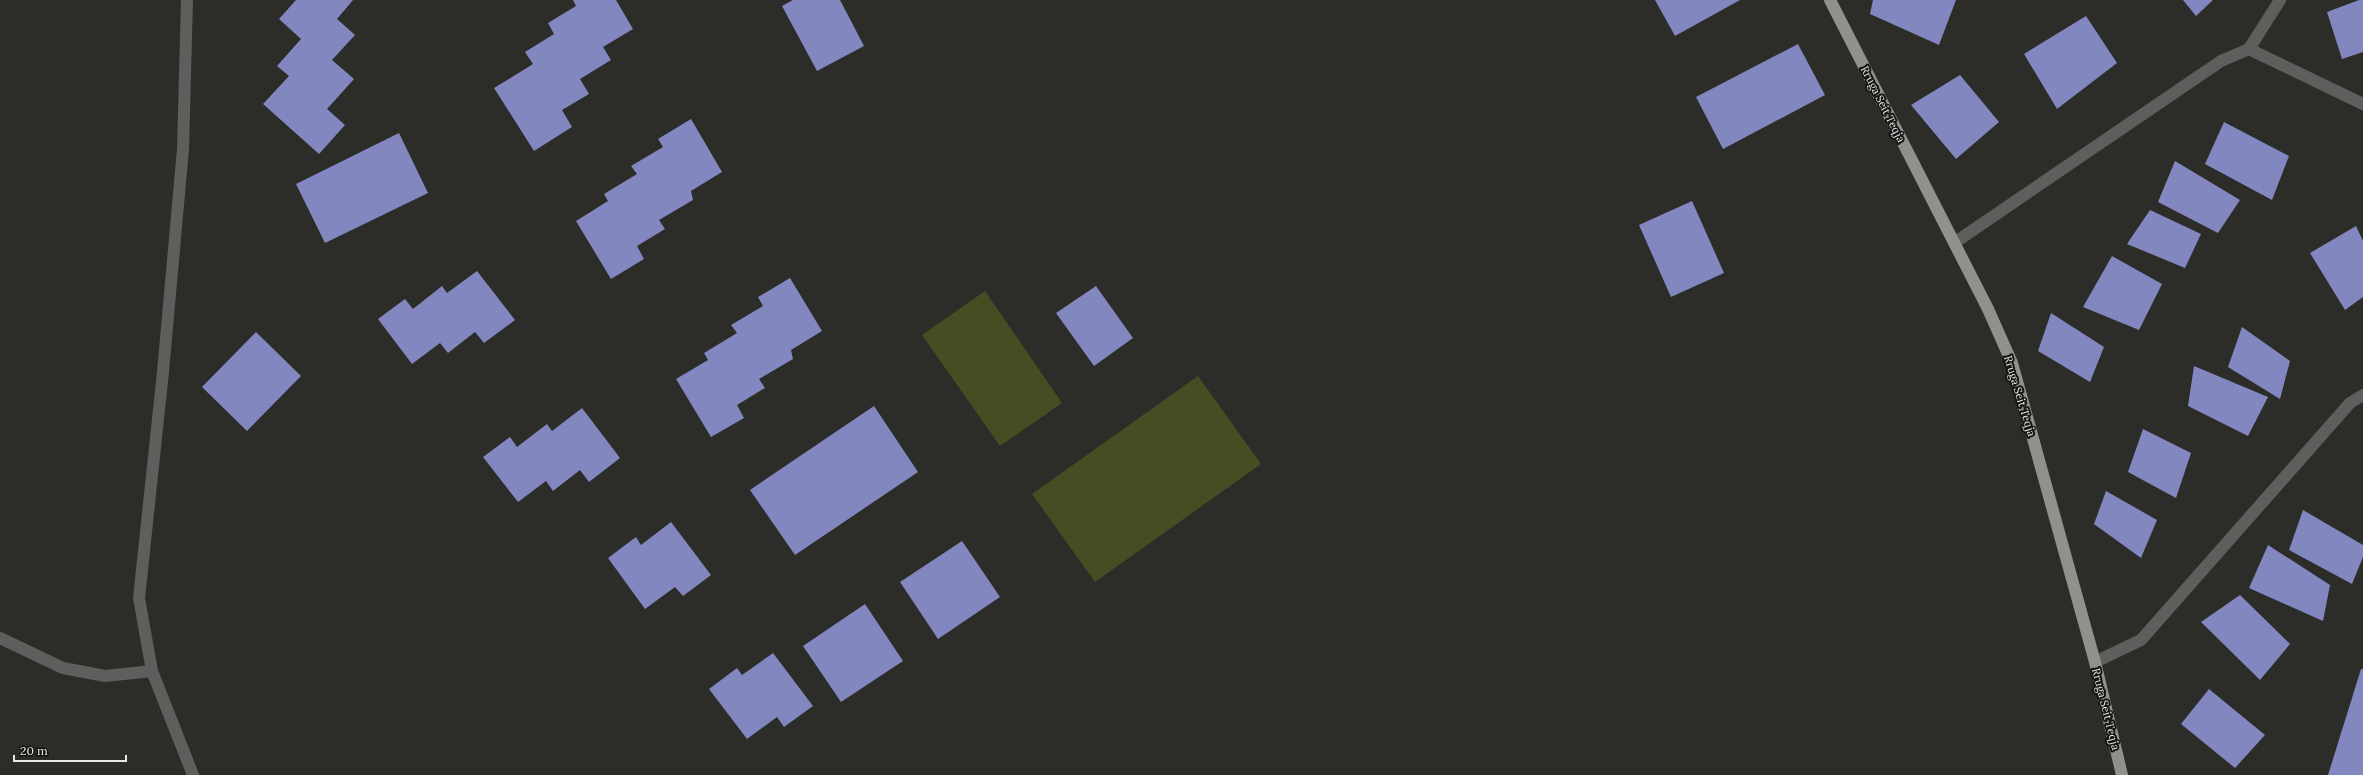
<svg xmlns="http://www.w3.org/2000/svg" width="2363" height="775" viewBox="0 0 2363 775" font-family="Lora,serif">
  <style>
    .green { fill: #474d23 }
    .building { fill: #8387c0 }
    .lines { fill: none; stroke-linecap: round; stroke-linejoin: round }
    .minor { stroke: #5e5f5d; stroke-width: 12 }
    .major { stroke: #90918d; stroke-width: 12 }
    .labels { text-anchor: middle; stroke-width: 4; stroke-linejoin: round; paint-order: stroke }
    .street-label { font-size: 11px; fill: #e9eae7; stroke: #141413 }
  </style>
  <rect width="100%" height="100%" fill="#2c2c29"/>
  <g class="green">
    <polygon points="985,291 1062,403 1000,446 922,335"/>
    <polygon points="1198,376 1261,464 1095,582 1032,494"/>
  </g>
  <g class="building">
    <polygon points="296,0 353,0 337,19 355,35 332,60 354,79 327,109 345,125 319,154 263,104 289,76 277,66 301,39 279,19"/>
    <polygon points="573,0 616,0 633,29 603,47 611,60 580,79 589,94 562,110 572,127 534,151 494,88 533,64 525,52 554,34 548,23 576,6"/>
    <polygon points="793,0 840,0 864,46 817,71 782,6"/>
    <polygon points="1655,0 1740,0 1675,36"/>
    <polygon points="1873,0 1956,0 1939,45 1870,14"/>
    <polygon points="2183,0 2213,0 2196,16"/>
    <polygon points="2359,0 2363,0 2363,52 2342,59 2327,12"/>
    <polygon points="2086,16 2117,63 2057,109 2024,54"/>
    <polygon points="1798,44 1825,95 1723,149 1696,97"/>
    <polygon points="1960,75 1999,122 1956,159 1911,105"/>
    <polygon points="691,119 722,172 691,191 693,200 659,220 665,229 637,246 644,259 611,279 576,221 608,201 604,194 637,174 631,166 663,147 658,139"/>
    <polygon points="2224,122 2289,156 2272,200 2205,164"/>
    <polygon points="399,133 428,193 325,243 296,184"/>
    <polygon points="2175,161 2240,200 2218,233 2158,202"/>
    <polygon points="1692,201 1724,273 1671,297 1639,225"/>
    <polygon points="2150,210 2201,234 2185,268 2127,244"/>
    <polygon points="2356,226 2363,241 2363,297 2345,310 2310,253"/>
    <polygon points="2112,256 2162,284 2139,330 2083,307"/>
    <polygon points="477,271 515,320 484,343 475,332 448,353 440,343 412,364 378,319 405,299 413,309 442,286 447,293"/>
    <polygon points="790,278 822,331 791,350 793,359 759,379 765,388 737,405 744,418 711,437 676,379 708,360 704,353 737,333 731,325 763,306 758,297"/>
    <polygon points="1096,286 1133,338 1094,366 1056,313"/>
    <polygon points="2051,313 2104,347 2090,382 2038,351"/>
    <polygon points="2242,327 2290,361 2280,399 2228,367"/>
    <polygon points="256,332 301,376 247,431 202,387"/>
    <polygon points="2194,366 2268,397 2248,436 2188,406"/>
    <polygon points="874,406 918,472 795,555 750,490"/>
    <polygon points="582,408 620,458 589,482 580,470 553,491 546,481 518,502 483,457 510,437 517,447 547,424 552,431"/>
    <polygon points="2143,429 2191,453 2176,498 2128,472"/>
    <polygon points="2106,491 2157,520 2141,558 2094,524"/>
    <polygon points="2303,510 2363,545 2363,557 2352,584 2289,550"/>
    <polygon points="671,522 711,575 683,596 675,587 645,609 608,558 636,537 641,545"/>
    <polygon points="962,541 1000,597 938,639 900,582"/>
    <polygon points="2268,545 2330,585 2323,621 2249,588"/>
    <polygon points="2240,595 2290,644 2260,680 2201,622"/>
    <polygon points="865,604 903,661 841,702 803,646"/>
    <polygon points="773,653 813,706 784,727 777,717 747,739 709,689 737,668 742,675"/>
    <polygon points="2361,669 2363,669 2363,775 2328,775"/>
    <polygon points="2209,689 2265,735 2235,768 2181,724"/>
  </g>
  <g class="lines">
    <g class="minor">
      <polyline points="187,0 183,149 163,372 139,598 152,671 193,775"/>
      <polyline points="2249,49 2280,0"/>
      <polyline points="1954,243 2221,61 2249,49 2363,104"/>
      <polyline points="0,638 63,668 105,676 152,671"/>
      <polyline points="2095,662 2141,640 2350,403 2363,395"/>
    </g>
    <polyline class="major" points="1830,0 1988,309 2012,363 2095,662 2122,775"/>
  </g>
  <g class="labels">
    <g class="street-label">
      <text transform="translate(1883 104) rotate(63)" y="4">Rruga Seit Teqja</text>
      <text transform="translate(2020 396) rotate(73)" y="4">Rruga Seit Teqja</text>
      <text transform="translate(2106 709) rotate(76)" y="4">Rruga Seit Teqja</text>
    </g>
  </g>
  <path d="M14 755v6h112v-6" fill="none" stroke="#e9eae7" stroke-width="2"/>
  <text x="20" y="755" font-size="12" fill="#e9eae7" stroke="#141413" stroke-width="3" paint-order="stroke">20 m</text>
</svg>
